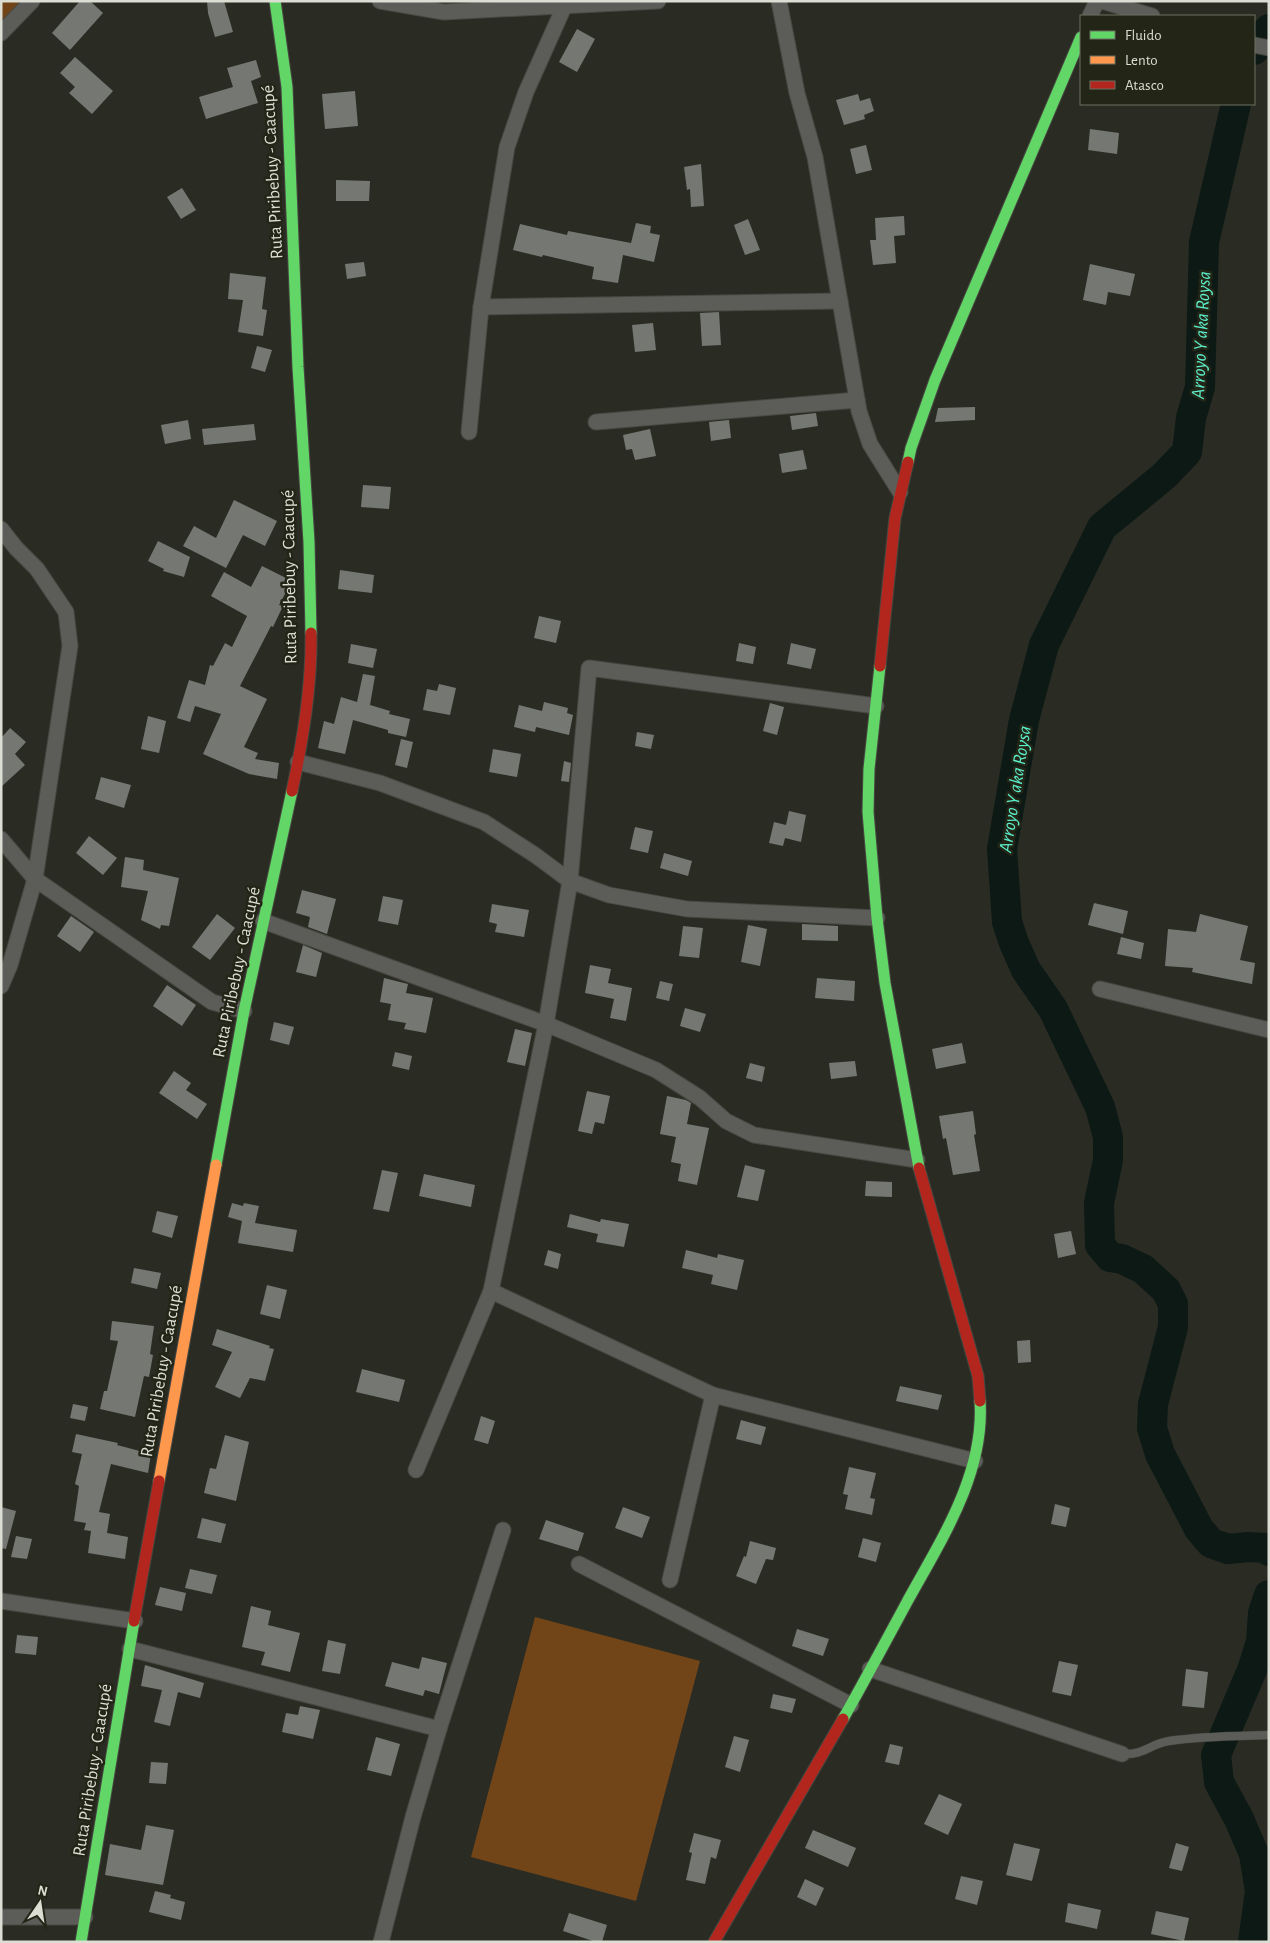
<svg xmlns="http://www.w3.org/2000/svg" width="1270" height="1943" viewBox="0 0 1270 1943" font-family="'Alegreya Sans',sans-serif">
  <style>
    .green { fill: #724519 }
    .lines { fill: none; stroke-linecap: round; stroke-linejoin: round }
    .river { stroke: #0c1915; stroke-width: 30 }
    .building { fill: #757872 }
    .lane-casing { stroke: #474841; stroke-width: 9 }
    .street-casing { stroke: #474841; stroke-width: 17 }
    .fast-casing { stroke: #474841; stroke-width: 13 }
    .slow-casing { stroke: #474841; stroke-width: 13 }
    .jam-casing { stroke: #474841; stroke-width: 13 }
    .lane { stroke: #5c5d58; stroke-width: 8 }
    .street { stroke: #5c5d58; stroke-width: 15 }
    .fast { stroke: #63d668; stroke-width: 11 }
    .slow { stroke: #ff974d; stroke-width: 11 }
    .jam { stroke: #b3261e; stroke-width: 11 }
    .labels { text-anchor: middle; stroke-width: 5; stroke-linejoin: round; paint-order: stroke }
    .street-label { font-size: 18px; fill: #dcded4; stroke: #232617 }
    .water-label { font-size: 19px; font-style: italic; fill: #5bf0cc; stroke: #232617 }
  </style>
  <rect width="100%" height="100%" fill="#2a2c24"/>
  <g class="green">
    <polygon points="1,1 28,1 1,30"/>
    <polygon points="535,1617 700,1661 636,1901 471,1857"/>
  </g>
  <g class="lines">
    <g class="river">
      <polyline points="1254,50 1269,29"/>
      <polyline points="1236,104 1204,242 1200,387 1191,418 1187,452 1164,476 1102,527 1044,645 1024,720 1002,849 1007,922 1014,943 1026,970 1053,1009 1100,1107 1108,1137 1108,1160 1099,1203 1100,1245 1110,1257 1122,1259 1143,1269 1166,1290 1173,1304 1173,1327 1153,1404 1152,1428 1160,1454 1199,1529 1211,1543 1228,1549 1248,1547 1267,1548 1269,1551"/>
      <polyline points="1253,1942 1260,1891 1254,1854 1239,1819 1219,1782 1216,1755 1252,1670 1261,1642 1263,1613 1269,1595"/>
    </g>
  </g>
  <g class="building">
    <polygon points="80,1 90,1 103,13 70,50 52,33"/>
    <polygon points="207,1 224,1 233,32 215,37 208,13"/>
    <polygon points="577,29 595,39 577,72 559,62"/>
    <polygon points="75,57 113,91 92,114 69,93 75,87 60,73"/>
    <polygon points="256,60 261,77 251,81 258,103 206,119 199,97 233,87 227,68"/>
    <polygon points="355,91 358,126 325,129 322,94"/>
    <polygon points="858,94 860,101 870,98 874,111 864,115 865,119 844,125 836,100"/>
    <polygon points="1090,129 1119,133 1117,154 1088,150"/>
    <polygon points="866,145 872,170 856,174 850,149"/>
    <polygon points="701,164 704,206 691,207 690,189 687,190 684,167"/>
    <polygon points="336,180 370,181 369,201 336,201"/>
    <polygon points="182,188 196,210 181,219 167,197"/>
    <polygon points="904,216 905,235 894,236 896,263 873,265 870,240 876,240 875,218"/>
    <polygon points="748,219 760,250 745,255 734,225"/>
    <polygon points="636,223 651,226 650,233 660,235 654,262 623,255 618,283 592,279 594,267 543,255 542,257 513,250 520,224 567,235 568,231 631,243"/>
    <polygon points="364,262 366,276 347,279 345,264"/>
    <polygon points="1090,264 1135,274 1130,296 1108,292 1106,305 1083,300"/>
    <polygon points="230,273 266,277 262,309 267,310 263,336 238,332 243,300 228,299"/>
    <polygon points="719,312 721,345 702,346 700,313"/>
    <polygon points="653,323 656,350 635,352 632,325"/>
    <polygon points="257,346 272,350 265,372 251,368"/>
    <polygon points="975,407 975,420 935,422 938,408"/>
    <polygon points="816,413 818,426 792,430 790,416"/>
    <polygon points="188,420 191,439 165,444 161,425"/>
    <polygon points="729,420 731,438 711,441 709,422"/>
    <polygon points="254,424 256,440 204,445 202,429"/>
    <polygon points="650,429 656,456 635,460 632,449 626,450 623,435"/>
    <polygon points="803,450 807,469 782,473 779,454"/>
    <polygon points="363,485 391,487 389,509 361,507"/>
    <polygon points="234,500 277,521 265,546 243,535 226,568 183,546 194,526 216,538"/>
    <polygon points="158,541 190,557 184,577 163,571 164,569 148,561"/>
    <polygon points="262,566 292,581 279,605 283,606 273,627 271,626 240,686 267,699 244,747 258,753 255,759 279,763 277,779 249,774 203,754 221,714 195,706 190,722 177,718 189,680 205,685 210,665 213,666 225,643 232,647 247,616 211,596 224,572 251,587"/>
    <polygon points="340,570 374,575 372,593 338,589"/>
    <polygon points="539,616 561,621 556,643 534,638"/>
    <polygon points="739,643 756,647 753,664 736,661"/>
    <polygon points="791,643 816,649 811,669 787,664"/>
    <polygon points="351,644 377,649 373,668 348,663"/>
    <polygon points="363,674 375,676 370,705 390,711 389,714 410,719 406,737 388,733 388,730 353,720 345,754 318,748 324,721 334,724 341,697 357,702"/>
    <polygon points="439,684 456,688 450,715 423,710 427,689 437,691"/>
    <polygon points="544,702 568,708 567,713 573,715 569,735 536,727 535,732 514,727 519,705 542,711"/>
    <polygon points="770,703 784,707 777,735 763,731"/>
    <polygon points="148,716 166,721 159,753 141,749"/>
    <polygon points="10,728 26,742 15,754 25,765 1,787 1,738"/>
    <polygon points="637,732 654,735 651,749 635,746"/>
    <polygon points="401,739 413,742 407,768 395,765"/>
    <polygon points="493,749 521,754 517,777 489,772"/>
    <polygon points="564,761 571,763 569,782 561,781"/>
    <polygon points="101,777 131,785 124,808 95,799"/>
    <polygon points="789,811 806,815 801,842 785,838 783,846 769,843 774,822 786,825"/>
    <polygon points="635,827 653,831 648,853 630,849"/>
    <polygon points="89,836 117,858 103,875 76,853"/>
    <polygon points="664,853 692,861 688,876 660,868"/>
    <polygon points="125,857 144,860 143,870 179,878 169,926 161,925 160,929 141,920 148,891 121,887"/>
    <polygon points="302,890 336,899 327,934 308,927 310,917 296,913"/>
    <polygon points="383,896 403,900 398,925 378,921"/>
    <polygon points="1094,903 1128,911 1123,934 1088,925"/>
    <polygon points="492,904 529,910 524,937 495,932 497,924 489,922"/>
    <polygon points="217,914 235,928 210,960 192,947"/>
    <polygon points="1200,914 1248,926 1240,960 1255,963 1252,984 1192,972 1193,968 1165,966 1168,929 1196,932"/>
    <polygon points="71,916 94,932 80,952 57,936"/>
    <polygon points="802,924 838,926 838,941 802,940"/>
    <polygon points="748,925 767,929 760,966 741,962"/>
    <polygon points="683,926 703,928 699,958 679,956"/>
    <polygon points="1121,937 1144,943 1141,959 1117,954"/>
    <polygon points="303,945 322,953 316,977 296,972"/>
    <polygon points="590,965 611,969 608,983 632,988 626,1021 610,1018 614,999 585,993"/>
    <polygon points="384,978 408,984 406,993 433,998 426,1033 404,1029 406,1023 388,1020 391,1004 380,1002"/>
    <polygon points="817,978 855,981 854,1001 815,998"/>
    <polygon points="660,981 673,984 669,1001 656,998"/>
    <polygon points="167,985 196,1005 182,1026 153,1006"/>
    <polygon points="685,1008 706,1014 700,1032 680,1026"/>
    <polygon points="274,1022 294,1027 289,1045 270,1040"/>
    <polygon points="515,1029 532,1033 525,1066 507,1062"/>
    <polygon points="962,1043 966,1063 936,1069 932,1049"/>
    <polygon points="395,1052 412,1056 409,1070 392,1066"/>
    <polygon points="855,1061 857,1076 831,1079 829,1063"/>
    <polygon points="750,1063 765,1067 762,1082 746,1078"/>
    <polygon points="174,1071 191,1083 186,1090 207,1104 197,1119 159,1093"/>
    <polygon points="587,1091 610,1096 604,1124 595,1122 592,1134 578,1131"/>
    <polygon points="667,1096 686,1100 691,1103 687,1124 709,1128 697,1185 678,1181 681,1164 671,1162 676,1137 660,1134"/>
    <polygon points="973,1111 976,1134 974,1135 980,1171 953,1175 946,1138 943,1139 939,1116"/>
    <polygon points="745,1165 765,1170 758,1201 737,1197"/>
    <polygon points="382,1170 398,1173 389,1212 373,1209"/>
    <polygon points="424,1174 475,1185 471,1207 419,1196"/>
    <polygon points="866,1181 892,1182 892,1197 865,1196"/>
    <polygon points="232,1203 243,1206 244,1203 259,1206 255,1223 297,1230 293,1252 238,1243 242,1221 228,1217"/>
    <polygon points="157,1211 178,1216 172,1238 152,1232"/>
    <polygon points="570,1214 600,1222 601,1219 629,1224 624,1247 596,1242 598,1234 567,1227"/>
    <polygon points="1071,1231 1076,1254 1058,1258 1054,1234"/>
    <polygon points="548,1250 561,1254 558,1269 544,1265"/>
    <polygon points="686,1250 717,1258 718,1254 744,1260 737,1290 711,1284 713,1275 682,1268"/>
    <polygon points="134,1268 161,1273 157,1289 131,1283"/>
    <polygon points="267,1285 287,1290 280,1319 260,1314"/>
    <polygon points="112,1321 154,1326 150,1354 153,1355 149,1377 144,1376 135,1417 100,1409 104,1391 107,1391 118,1341 110,1340"/>
    <polygon points="217,1329 270,1346 269,1348 274,1349 265,1381 250,1378 240,1398 215,1387 232,1352 212,1345"/>
    <polygon points="1030,1340 1031,1362 1018,1363 1017,1341"/>
    <polygon points="362,1369 405,1380 399,1402 356,1392"/>
    <polygon points="900,1386 942,1395 938,1410 896,1401"/>
    <polygon points="73,1404 88,1407 85,1421 70,1418"/>
    <polygon points="481,1416 495,1421 488,1444 474,1440"/>
    <polygon points="741,1420 766,1427 761,1445 736,1439"/>
    <polygon points="76,1434 118,1443 117,1445 151,1454 148,1473 111,1464 99,1512 110,1514 107,1533 128,1537 125,1559 88,1553 91,1531 84,1530 86,1523 74,1521 79,1486 75,1484 82,1454 72,1452"/>
    <polygon points="225,1435 249,1442 236,1501 204,1493 210,1468 216,1469"/>
    <polygon points="849,1467 876,1473 870,1498 875,1499 872,1515 845,1509 848,1495 843,1494"/>
    <polygon points="1055,1504 1070,1508 1066,1527 1051,1524"/>
    <polygon points="1,1507 16,1511 6,1549 1,1548"/>
    <polygon points="623,1507 650,1517 642,1538 615,1528"/>
    <polygon points="202,1518 226,1524 221,1543 197,1538"/>
    <polygon points="546,1520 584,1533 578,1551 539,1539"/>
    <polygon points="16,1536 32,1539 27,1559 11,1557"/>
    <polygon points="863,1538 881,1543 876,1562 858,1557"/>
    <polygon points="750,1541 776,1548 773,1560 766,1559 756,1584 736,1576 744,1556 746,1557"/>
    <polygon points="190,1569 217,1575 212,1594 185,1588"/>
    <polygon points="160,1587 186,1593 182,1611 155,1605"/>
    <polygon points="251,1606 271,1611 268,1625 300,1633 290,1672 261,1665 265,1652 242,1647"/>
    <polygon points="797,1629 829,1639 823,1656 792,1646"/>
    <polygon points="17,1635 38,1637 36,1655 15,1653"/>
    <polygon points="328,1640 346,1644 340,1674 322,1671"/>
    <polygon points="422,1657 447,1663 439,1694 425,1690 423,1696 385,1686 392,1662 419,1669"/>
    <polygon points="1059,1661 1078,1665 1071,1696 1052,1692"/>
    <polygon points="145,1665 204,1683 200,1698 178,1692 170,1726 154,1722 162,1690 141,1686"/>
    <polygon points="1186,1669 1208,1672 1204,1708 1182,1706"/>
    <polygon points="773,1694 796,1699 792,1713 770,1708"/>
    <polygon points="300,1706 320,1710 313,1739 282,1732 286,1713 298,1715"/>
    <polygon points="734,1736 749,1740 740,1772 725,1767"/>
    <polygon points="376,1737 400,1744 391,1776 367,1770"/>
    <polygon points="890,1744 903,1747 899,1765 885,1762"/>
    <polygon points="151,1762 168,1763 166,1784 149,1783"/>
    <polygon points="939,1794 962,1804 948,1835 924,1824"/>
    <polygon points="146,1825 174,1830 163,1885 105,1875 110,1844 141,1850"/>
    <polygon points="813,1830 856,1848 848,1867 805,1848"/>
    <polygon points="694,1833 721,1840 716,1859 711,1857 705,1884 686,1880 692,1853 689,1852"/>
    <polygon points="1014,1843 1040,1849 1032,1881 1006,1875"/>
    <polygon points="1176,1843 1189,1847 1182,1871 1169,1868"/>
    <polygon points="961,1876 983,1881 977,1905 955,1899"/>
    <polygon points="805,1879 824,1888 816,1906 797,1897"/>
    <polygon points="155,1891 171,1895 170,1898 185,1902 181,1920 149,1912"/>
    <polygon points="1068,1903 1101,1910 1097,1929 1065,1922"/>
    <polygon points="1156,1911 1189,1918 1184,1941 1151,1934"/>
    <polygon points="569,1913 607,1925 602,1942 596,1942 563,1931"/>
  </g>
  <g class="lines">
    <g class="lane-casing">
      <path id="lane" d="M1122,1754C1145,1755 1150,1744 1169,1741C1202,1736 1235,1736 1269,1735"/>
    </g>
    <g class="street-casing">
      <g id="street">
        <polyline points="380,1 444,12 658,1"/>
        <polyline points="779,1 797,93 815,157 859,411 870,444 900,492"/>
        <polyline points="1102,1 1152,16"/>
        <polyline points="1090,16 1097,1"/>
        <polyline points="1,33 32,1"/>
        <polyline points="1254,45 1269,48"/>
        <polyline points="481,307 840,301"/>
        <polyline points="596,422 857,400"/>
        <polyline points="469,432 481,307 507,147 526,92 564,7"/>
        <polyline points="1,529 16,548 37,569 66,612 70,646 35,879 10,965 1,986"/>
        <polyline points="298,762 380,783 484,822 535,855 570,881 609,895 687,909 877,918"/>
        <polyline points="1,839 35,879 212,1002 244,1011"/>
        <polyline points="263,921 546,1024 656,1070 700,1098 726,1121 754,1135 917,1160"/>
        <polyline points="1100,989 1269,1030"/>
        <polyline points="491,1291 713,1395 975,1461"/>
        <polyline points="416,1470 491,1291 546,1024 570,881 589,668 876,706"/>
        <polyline points="579,1564 851,1705"/>
        <polyline points="670,1580 713,1395"/>
        <polyline points="1,1601 135,1621"/>
        <polyline points="130,1649 439,1729"/>
        <polyline points="870,1669 1122,1754"/>
        <polyline points="1,1917 85,1917"/>
        <polyline points="381,1942 413,1817 439,1729 503,1530"/>
      </g>
    </g>
    <g class="fast-casing">
      <g id="fast">
        <polyline points="275,1 287,87 298,367 309,542 311,633"/>
        <polyline points="908,462 911,448 935,380 1081,37"/>
        <polyline points="880,666 869,769 868,812 877,918 885,983 919,1168"/>
        <polyline points="216,1165 244,1011 292,791"/>
        <path d="M843,1719C865,1680 886,1641 907,1602C941,1540 985,1474 980,1401"/>
        <polyline points="81,1942 134,1621"/>
      </g>
    </g>
    <g class="slow-casing">
      <polyline id="slow" points="159,1481 216,1165"/>
    </g>
    <g class="jam-casing">
      <g id="jam">
        <polyline points="880,666 895,518 908,462"/>
        <path d="M292,791C303,740 312,685 311,633"/>
        <polyline points="919,1168 978,1376 980,1401"/>
        <polyline points="134,1621 159,1481"/>
        <polyline points="714,1942 843,1719"/>
      </g>
    </g>
    <use href="#lane" class="lane"/>
    <use href="#street" class="street"/>
    <use href="#fast" class="fast"/>
    <use href="#slow" class="slow"/>
    <use href="#jam" class="jam"/>
  </g>
  <g class="labels">
    <g class="street-label">
      <text transform="translate(272 172) rotate(-93)" y="6">Ruta Piribebuy - Caacupé</text>
      <text transform="translate(289 577) rotate(-91)" y="6">Ruta Piribebuy - Caacupé</text>
      <text transform="translate(236 972) rotate(-78)" y="6">Ruta Piribebuy - Caacupé</text>
      <text transform="translate(161 1371) rotate(-80)" y="6">Ruta Piribebuy - Caacupé</text>
      <text transform="translate(92 1770) rotate(-81)" y="6">Ruta Piribebuy - Caacupé</text>
    </g>
    <g class="water-label">
      <text transform="translate(1200 335) rotate(-87)" y="7">Arroyo Y aka Roysa</text>
      <text transform="translate(1014 789) rotate(-81)" y="7">Arroyo Y aka Roysa</text>
    </g>
  </g>
  <rect width="1270" height="1943" fill="none" stroke="#dcded4" stroke-width="5"/>
  <rect x="1080" y="15" width="175" height="90" fill="#232617" stroke="#6d7063"/>
  <rect x="1090" y="31" width="25" height="8" fill="#63d668" stroke="#6d7063"/>
  <text x="1125" y="40" font-size="15" fill="#dcded4">Fluido</text>
  <rect x="1090" y="56" width="25" height="8" fill="#ff974d" stroke="#6d7063"/>
  <text x="1125" y="65" font-size="15" fill="#dcded4">Lento</text>
  <rect x="1090" y="81" width="25" height="8" fill="#b3261e" stroke="#6d7063"/>
  <text x="1125" y="90" font-size="15" fill="#dcded4">Atasco</text>
  <g transform="translate(40 1903) rotate(13)" stroke="#232617" stroke-width="4" paint-order="stroke">
  <path d="M0-4L9 19L0 12L-9 19Z" fill="#dcded4"/>
  <text y="-8" font-size="14" font-weight="bold" text-anchor="middle" fill="#dcded4">N</text>
  </g>
</svg>
